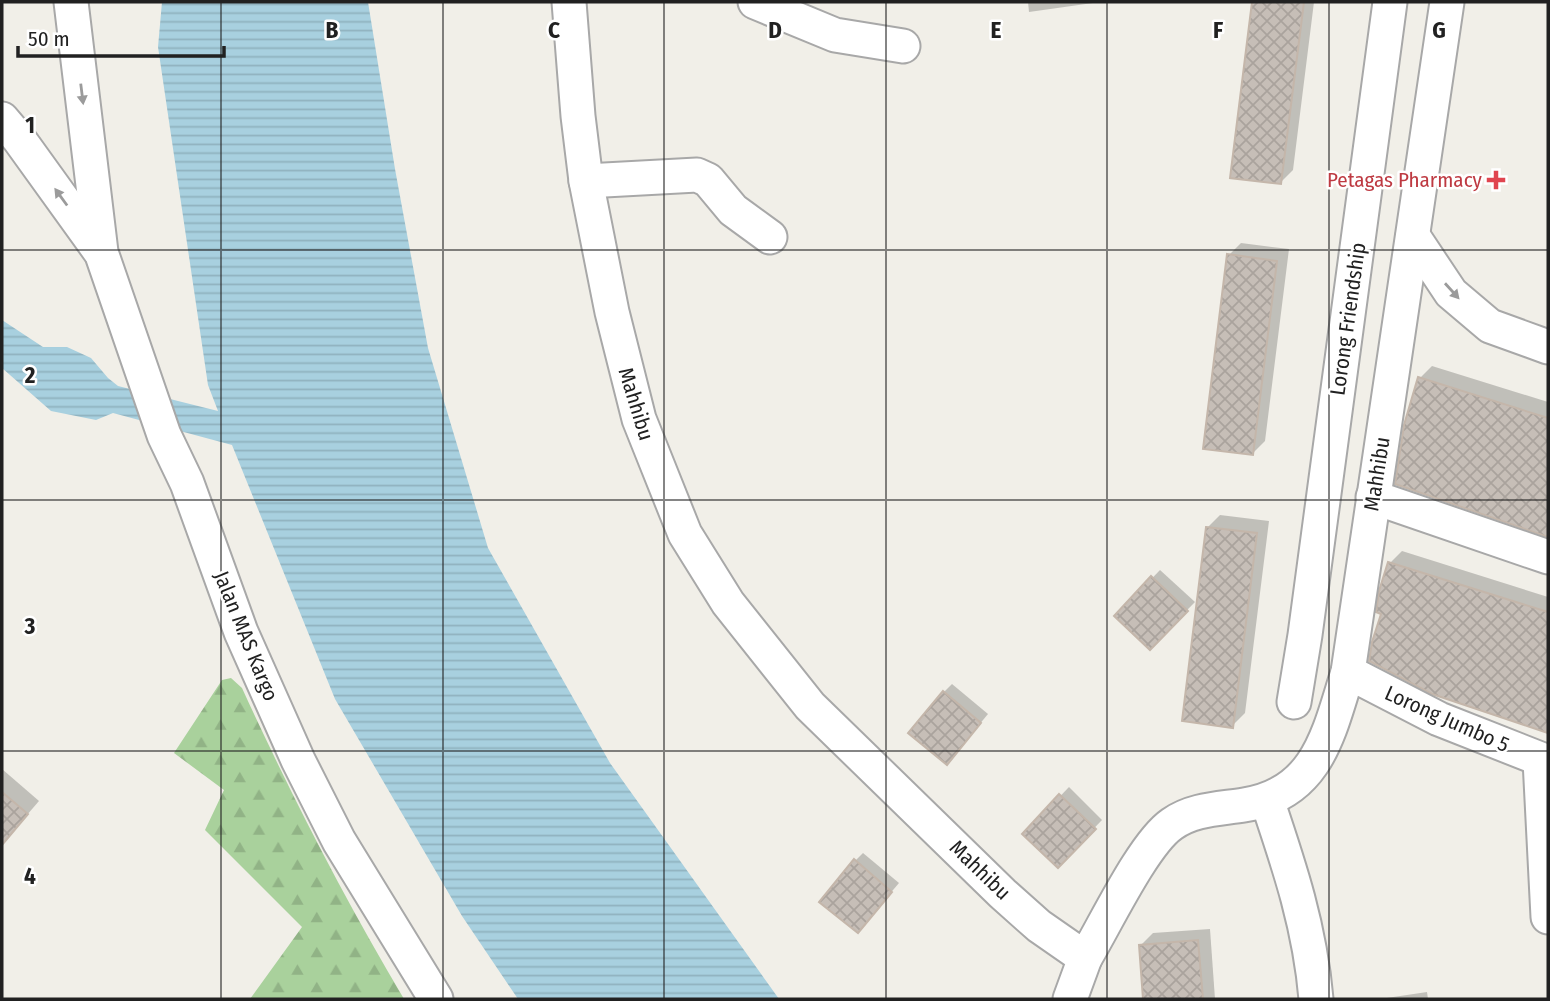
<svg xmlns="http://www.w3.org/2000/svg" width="1550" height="1001" viewBox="0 0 1550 1001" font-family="'Fira Sans Condensed',sans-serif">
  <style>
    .forest { fill: url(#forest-firs) }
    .water { fill: url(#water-rules) }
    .shadow { fill: #0003 }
    .building { fill: url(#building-cross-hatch); stroke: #c4b6aa; stroke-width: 2 }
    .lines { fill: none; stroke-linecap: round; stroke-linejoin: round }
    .street-casing { stroke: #a8a8a8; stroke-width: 37 }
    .street { stroke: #fff; stroke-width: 33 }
    .oneway { fill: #9b9b9b }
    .grid { fill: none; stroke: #212121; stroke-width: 2; stroke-opacity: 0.55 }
    .health-dot { fill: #e0444e; stroke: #fff; stroke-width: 2.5 }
    .labels { text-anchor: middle; stroke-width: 5; stroke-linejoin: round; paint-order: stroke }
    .health-label { font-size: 21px; fill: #be3a42; stroke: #fff; text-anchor: end }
    .street-label { font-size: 21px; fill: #212121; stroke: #fff }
    .grid-label { font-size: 23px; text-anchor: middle; font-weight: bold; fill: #212121; stroke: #fff; stroke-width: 5; stroke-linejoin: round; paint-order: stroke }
  </style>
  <defs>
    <pattern id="forest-firs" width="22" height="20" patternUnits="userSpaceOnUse" patternTransform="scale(1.75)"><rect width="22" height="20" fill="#a9d19c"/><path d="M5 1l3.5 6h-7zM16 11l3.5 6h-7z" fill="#91b386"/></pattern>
    <pattern id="water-rules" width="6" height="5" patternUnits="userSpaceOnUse" patternTransform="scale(1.75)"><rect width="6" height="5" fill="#a8d0df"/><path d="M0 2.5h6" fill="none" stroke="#90b2bf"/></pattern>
    <pattern id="building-cross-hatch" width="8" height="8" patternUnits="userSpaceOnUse" patternTransform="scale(1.75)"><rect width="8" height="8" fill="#c6beb7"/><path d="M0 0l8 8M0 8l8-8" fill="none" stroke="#aaa39d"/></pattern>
  </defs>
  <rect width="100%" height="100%" fill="#f1efe8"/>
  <path class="forest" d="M231,678L242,688C291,795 344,898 404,999H250L302,927L205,830L224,790L174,753L222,680Z"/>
  <polygon class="water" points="162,2 368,2 395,169 428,348 488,548 610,763 779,999 518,999 462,916 335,699 232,445 113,413 96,420 51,411 2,368 2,320 43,347 67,347 91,358 108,378 118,386 218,411 208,385 158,47"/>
  <g class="shadow">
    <polygon points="1028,2 1100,2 1029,12"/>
    <polygon points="1254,2 1314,2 1293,170 1281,182 1232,176"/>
    <polygon points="1241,243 1289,249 1265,441 1253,453 1229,255"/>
    <polygon points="1432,366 1548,402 1548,535 1397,483 1420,378"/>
    <polygon points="1220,515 1269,521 1245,713 1232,726 1208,527"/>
    <polygon points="1402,551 1548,597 1548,731 1433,692 1384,613 1390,563"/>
    <polygon points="1160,570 1195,602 1150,648 1116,616"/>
    <polygon points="952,684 988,714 954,755 944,692"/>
    <polygon points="2,769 39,801 2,844"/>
    <polygon points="1069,787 1102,820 1058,866 1024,834"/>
    <polygon points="863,853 899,883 865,923 855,861"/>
    <polygon points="1210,929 1215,999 1145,999 1140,946 1153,933"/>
    <polygon points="1427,992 1428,999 1380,999"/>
  </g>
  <g class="building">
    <polygon points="1252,2 1304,2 1281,184 1230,178"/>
    <polygon points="1227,254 1277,261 1253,455 1203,449"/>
    <polygon points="1418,377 1548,418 1548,537 1395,484 1404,425"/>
    <polygon points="1206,527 1257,533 1233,728 1182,721"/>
    <polygon points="1388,562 1548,612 1548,733 1432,694 1369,661 1372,642 1381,614 1376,612 1379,591"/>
    <polygon points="1151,576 1188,611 1150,650 1114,616"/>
    <polygon points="943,691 981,723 947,765 908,733"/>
    <polygon points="2,792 28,814 2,845"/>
    <polygon points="1059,794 1096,829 1058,868 1022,834"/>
    <polygon points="854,859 892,892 858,933 819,902"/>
    <polygon points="1198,940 1203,999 1143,999 1139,945"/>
  </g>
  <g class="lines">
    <g class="street-casing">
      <g id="street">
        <polyline points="71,2 101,252 164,435 187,483 241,632 298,760 339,841 436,999"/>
        <path d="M569,2L578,116L586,181L612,312L639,419L685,534L728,603L810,706L1003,894L1039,926L1085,958C1105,925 1143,844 1172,824C1193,809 1219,809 1244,805C1318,794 1329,732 1348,672L1447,2"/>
        <polyline points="755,2 835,35 903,46"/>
        <polyline points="2,119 19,139 99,250"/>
        <polyline points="586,181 697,175 708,180 733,210 770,237"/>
        <polyline points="1413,236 1451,293 1490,326 1548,347"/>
        <polyline points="1373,497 1548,557"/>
        <polyline points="1348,672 1439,719 1548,762"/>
        <polyline points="1294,702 1305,635 1390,2"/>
        <polyline points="1540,760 1548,917"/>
        <path d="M1267,800C1290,868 1310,928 1316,999"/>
        <polyline points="1070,999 1085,958"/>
      </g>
    </g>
    <use href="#street" class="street"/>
  </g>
  <defs><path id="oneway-solid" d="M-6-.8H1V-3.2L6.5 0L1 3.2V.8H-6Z" transform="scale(1.75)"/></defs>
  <g class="oneway">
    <use href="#oneway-solid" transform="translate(82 94) rotate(83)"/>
    <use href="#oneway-solid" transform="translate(61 197) rotate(-126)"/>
    <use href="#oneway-solid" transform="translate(1452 291) rotate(48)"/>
  </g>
  <path class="grid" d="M221,2V999M443,2V999M664,2V999M886,2V999M1107,2V999M1329,2V999M2,250H1548M2,500H1548M2,751H1548"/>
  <path class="health-dot" d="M1492.5 169.5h7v7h7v7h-7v7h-7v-7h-7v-7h7z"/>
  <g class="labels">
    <g class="health-label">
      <text x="1482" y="187">Petagas Pharmacy</text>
    </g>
    <g class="street-label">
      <text transform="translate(1348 319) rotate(-82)" y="7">Lorong Friendship</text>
      <text transform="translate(636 404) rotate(73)" y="7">Mahhibu</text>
      <text transform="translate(1377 474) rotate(-81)" y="7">Mahhibu</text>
      <text transform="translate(246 636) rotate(68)" y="7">Jalan MAS Kargo</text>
      <text transform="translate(1447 719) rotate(24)" y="7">Lorong Jumbo 5</text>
      <text transform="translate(980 870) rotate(44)" y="7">Mahhibu</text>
    </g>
  </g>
  <g class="grid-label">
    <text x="332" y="38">B</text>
    <text x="554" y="38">C</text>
    <text x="775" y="38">D</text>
    <text x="996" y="38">E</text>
    <text x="1218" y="38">F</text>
    <text x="1439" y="38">G</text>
    <text x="30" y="133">1</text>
    <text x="30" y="383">2</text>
    <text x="30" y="634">3</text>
    <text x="30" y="884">4</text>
  </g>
  <rect width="1550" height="1001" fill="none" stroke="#212121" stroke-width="7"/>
  <path d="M18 46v10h206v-10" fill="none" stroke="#212121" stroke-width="3.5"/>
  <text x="28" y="46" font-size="21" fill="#212121" stroke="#ffffff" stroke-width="5" paint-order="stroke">50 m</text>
</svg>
